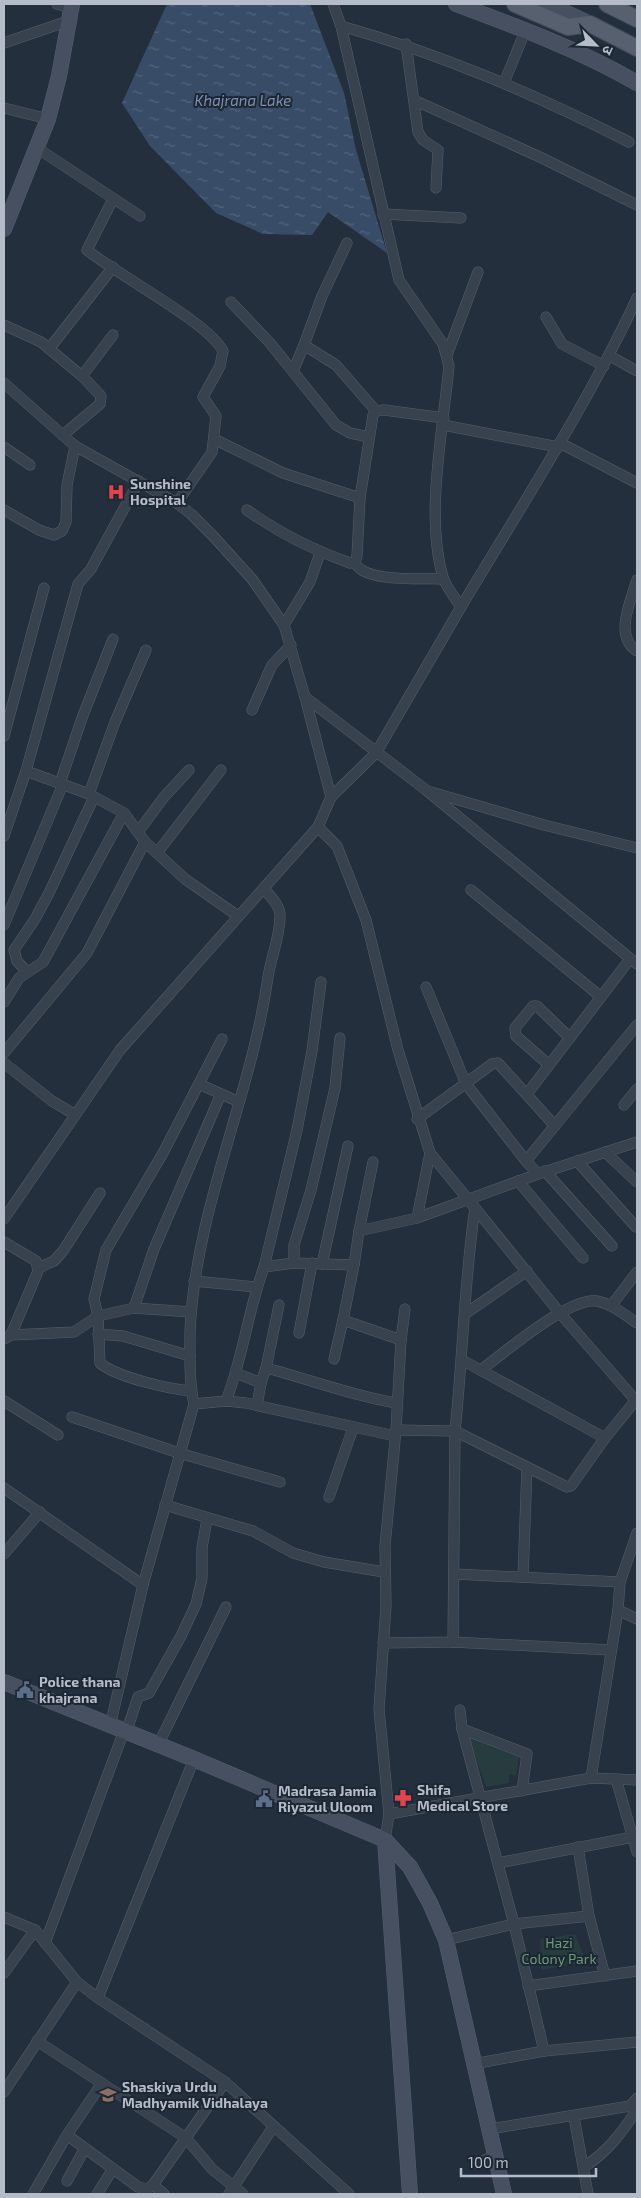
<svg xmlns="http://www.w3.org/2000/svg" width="641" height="2198" viewBox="0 0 641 2198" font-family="'Exo 2','Noto Sans Devanagari',sans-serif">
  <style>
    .green { fill: #263c3f }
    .water { fill: url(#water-ripples) }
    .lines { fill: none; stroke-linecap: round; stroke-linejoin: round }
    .street-casing { stroke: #565f6c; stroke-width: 11 }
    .secondary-casing { stroke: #565f6c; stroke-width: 16 }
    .primary-casing { stroke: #414a57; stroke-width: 18 }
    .street { stroke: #38414e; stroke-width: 10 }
    .secondary { stroke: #465061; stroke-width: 15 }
    .primary { stroke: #56606e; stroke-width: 16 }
    .labels { text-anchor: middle; stroke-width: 4; stroke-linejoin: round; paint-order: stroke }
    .poi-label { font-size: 14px; font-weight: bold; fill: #b4bcc9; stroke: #1d2633; text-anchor: start }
    .park-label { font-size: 14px; fill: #6b9a76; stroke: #1d2633 }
    .water-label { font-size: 15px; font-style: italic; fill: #7c92b1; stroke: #1d2633 }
  </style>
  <defs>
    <pattern id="water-ripples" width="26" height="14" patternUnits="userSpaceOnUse" patternTransform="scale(1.25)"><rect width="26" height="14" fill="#394c67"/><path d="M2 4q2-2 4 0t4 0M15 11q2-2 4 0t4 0" fill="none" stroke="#53647b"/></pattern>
  </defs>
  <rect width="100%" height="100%" fill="#242f3e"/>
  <g class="green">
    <polygon points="469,1738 519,1757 516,1776 509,1774 509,1783 486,1787"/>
    <polygon points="575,1934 586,1962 541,1970 540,1939"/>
  </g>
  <polygon class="water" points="167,4 310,4 344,93 356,150 387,253 328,212 312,235 263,234 216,213 150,146 122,103"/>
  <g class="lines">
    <g class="street-casing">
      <g id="street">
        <polyline points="57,4 71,8"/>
        <path d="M341,26C444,55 534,94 629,142"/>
        <polyline points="4,43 68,21"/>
        <polyline points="406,44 418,132 423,140 438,150 436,188"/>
        <polyline points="504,83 526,29"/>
        <polyline points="416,101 542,158 637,205"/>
        <polyline points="4,108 48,119"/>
        <polyline points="37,148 140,216"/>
        <path d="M113,199L87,250C116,274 208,322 223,351L220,366L203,397L216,416L212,452L177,503"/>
        <polyline points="383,214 461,218"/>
        <polyline points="231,302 270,343 336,425 350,433 369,437"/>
        <polyline points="546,317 562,344 604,366"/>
        <polyline points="4,325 41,342 82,376 101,396 100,404 63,435"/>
        <polyline points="304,345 336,365 376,411"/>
        <polyline points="49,349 113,267"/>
        <polyline points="447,355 478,272"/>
        <polyline points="610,356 637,371"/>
        <polyline points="293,371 304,345 322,296 347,243"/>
        <polyline points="82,376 113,335"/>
        <polyline points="4,383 75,446 177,503 191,514 214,537 252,579 284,625 305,697"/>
        <polyline points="443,425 558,447"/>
        <polyline points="214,439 283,473 360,498"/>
        <polyline points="560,443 637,483"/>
        <polyline points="4,447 30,465"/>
        <polyline points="139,481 91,569 78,584 26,771 89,794 124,813 145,842 185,879 238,916"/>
        <polyline points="4,510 39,530 54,535 62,531 66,522 67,485 75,446"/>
        <path d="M247,510C279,533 313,550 350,563L355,562L357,556L360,498L373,415L376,411L384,410L444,418"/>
        <path d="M355,562C362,583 423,578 443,579"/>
        <path d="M637,580C630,602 614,637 637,651"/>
        <path d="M461,607C522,505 587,405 637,298"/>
        <polyline points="284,625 310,582 320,553"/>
        <polyline points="252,710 272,665 291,645"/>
        <polyline points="4,736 44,588"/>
        <polyline points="60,783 82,718 113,639"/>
        <polyline points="431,792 544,825 637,848"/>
        <polyline points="89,794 115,722 146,650"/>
        <path d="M331,797L376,753L461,607C455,598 446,587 443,577C425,516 443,430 449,366L443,344L399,280L341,26L333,4"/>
        <polyline points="138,832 164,797 189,770"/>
        <polyline points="4,836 26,771"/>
        <polyline points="157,853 221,770"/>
        <polyline points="471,890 601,997"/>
        <polyline points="4,925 63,784"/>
        <polyline points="27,972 17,961 14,950 35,919 49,893 94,797"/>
        <polyline points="426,987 466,1084 526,1161"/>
        <polyline points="4,1002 19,978 43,962 124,813"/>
        <polyline points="4,1053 87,953 145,842"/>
        <polyline points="4,1063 52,1101 74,1114"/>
        <polyline points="549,1065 516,1036 515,1028 533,1006 537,1006 570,1038"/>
        <polyline points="199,1084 239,1102"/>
        <polyline points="527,1094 630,959"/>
        <polyline points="624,1105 637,1089"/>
        <polyline points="417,1119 492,1064 498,1063 555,1126"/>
        <polyline points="605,1152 637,1182"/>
        <polyline points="577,1161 636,1227"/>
        <polyline points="545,1171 612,1246"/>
        <polyline points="538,1174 526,1161 637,1025"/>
        <polyline points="518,1181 583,1258"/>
        <polyline points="475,1208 559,1312 637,1402"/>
        <polyline points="417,1218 538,1174 637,1142"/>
        <polyline points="4,1219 120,1050 318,827"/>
        <polyline points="359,1231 373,1162"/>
        <polyline points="4,1242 36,1261 38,1271 11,1335"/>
        <polyline points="294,1263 294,1245 311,1190 335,1088 340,1038"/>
        <polyline points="322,1264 348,1146"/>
        <polyline points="354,1265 343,1320 401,1340 396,1430 385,1546 386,1606 379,1709 389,1814 385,1840"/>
        <polyline points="264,1267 297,1130 312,1051 321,982"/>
        <polyline points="38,1268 54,1261 63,1251 100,1193"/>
        <polyline points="194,1281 257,1287"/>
        <polyline points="611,1306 637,1272"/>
        <polyline points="134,1308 154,1249 221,1094"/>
        <polyline points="465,1314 527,1271"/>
        <polyline points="299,1333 312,1263"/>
        <polyline points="98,1334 123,1336 190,1356"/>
        <polyline points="4,1339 11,1335 74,1332 98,1316 134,1308 191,1312"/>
        <polyline points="401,1340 405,1309"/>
        <polyline points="334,1359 343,1320"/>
        <polyline points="462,1360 605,1438"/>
        <polyline points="266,1368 279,1305"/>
        <path d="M481,1370C505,1352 569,1297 597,1301C612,1304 624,1314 637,1323"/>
        <path d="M236,1373L261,1383L266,1368C309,1379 352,1396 396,1403"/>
        <path d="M191,1391C169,1389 116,1377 100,1363L98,1316L94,1299L106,1250L163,1153L222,1039"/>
        <polyline points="4,1401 58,1435"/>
        <polyline points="226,1401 246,1403 395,1436"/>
        <path d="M194,1404C189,1380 190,1356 190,1332C195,1209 251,1097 268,977C271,957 281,934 280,914C279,904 270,896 264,889"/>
        <polyline points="257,1405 261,1383"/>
        <polyline points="72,1417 179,1453 280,1482"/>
        <path d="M396,1430L455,1431C463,1356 464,1282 475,1208L430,1153"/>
        <polyline points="4,1488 143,1585"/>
        <polyline points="329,1497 353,1428"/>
        <polyline points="165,1505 253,1531 293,1553 324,1562 384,1572"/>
        <polyline points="4,1554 40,1512"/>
        <polyline points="454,1574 620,1582"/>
        <polyline points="523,1577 527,1467"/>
        <polyline points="618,1610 637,1619"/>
        <polyline points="453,1642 611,1650"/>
        <polyline points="383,1643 453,1642 455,1431 567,1487 571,1486 605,1438 636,1400"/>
        <polyline points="460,1710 462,1729 514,1924 544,2051"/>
        <path d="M110,1726L143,1585L194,1404L226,1401C243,1357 248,1311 264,1267L294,1263L354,1265L359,1231L417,1218L430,1153L398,1050L366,920L337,846L318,827L331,797L305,697L426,790L637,964"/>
        <polyline points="462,1729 527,1754 522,1791"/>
        <polyline points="126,1733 138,1697 149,1693 181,1636 196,1604 202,1578 202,1548 207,1519"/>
        <polyline points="158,1745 226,1607"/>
        <polyline points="591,1778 618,1610 620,1582 637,1533"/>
        <polyline points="616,1779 637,1852"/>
        <polyline points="389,1814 591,1778 637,1780"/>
        <polyline points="578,1847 589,1916 605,1976"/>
        <polyline points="498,1863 633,1837"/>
        <polyline points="4,1917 35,1930 77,1982 98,1998 225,2082 349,2194"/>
        <polyline points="446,1940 514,1924 589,1916"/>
        <polyline points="45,1943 124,1731"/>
        <polyline points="4,1973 35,1930"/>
        <polyline points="528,1986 637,1971"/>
        <polyline points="98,1998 194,1759"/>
        <polyline points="37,2041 186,2138 212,2169 243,2194"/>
        <polyline points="473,2064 544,2051 637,2042"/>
        <polyline points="102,2083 67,2135 138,2187 147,2189 153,2185 225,2082"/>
        <polyline points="4,2092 77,1982"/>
        <polyline points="630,2106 637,2098"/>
        <polyline points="574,2117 588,2194"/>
        <polyline points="490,2129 630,2106 637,2112"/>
        <polyline points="475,2164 494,2156"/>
        <path d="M584,2167C607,2152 621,2134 636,2111"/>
        <polyline points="67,2181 85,2148"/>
        <polyline points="153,2185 164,2194"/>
        <polyline points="33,2194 67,2135"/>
        <polyline points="97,2194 113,2169"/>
        <polyline points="229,2194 273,2127"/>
      </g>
    </g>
    <g class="secondary-casing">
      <g id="secondary">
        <path d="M456,4C518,27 580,50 637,83"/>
        <polyline points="548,4 590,24"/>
        <polyline points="4,229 48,119 59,76 72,4"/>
        <polyline points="4,1682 194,1759 385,1840 410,1867 430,1903 446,1940 504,2194"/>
        <polyline points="385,1840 410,2194"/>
      </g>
    </g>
    <g class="primary-casing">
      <g id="primary">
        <polyline points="515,4 568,27 590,24 637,48"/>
        <polyline points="607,4 637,19"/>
      </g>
    </g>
    <use href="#street" class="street"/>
    <use href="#secondary" class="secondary"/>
    <use href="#primary" class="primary"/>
  </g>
  <defs>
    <g id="hospital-bare" transform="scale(1.35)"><path d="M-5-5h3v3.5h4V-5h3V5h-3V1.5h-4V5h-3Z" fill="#e0444e" stroke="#1d2633" stroke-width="2.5" paint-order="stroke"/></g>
    <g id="civic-bare" transform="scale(1.35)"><path d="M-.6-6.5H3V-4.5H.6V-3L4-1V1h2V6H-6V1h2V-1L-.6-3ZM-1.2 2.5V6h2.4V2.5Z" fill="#5c6f8a" stroke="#1d2633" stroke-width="2.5" paint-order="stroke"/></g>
    <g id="pharmacy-bare" transform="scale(1.35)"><path d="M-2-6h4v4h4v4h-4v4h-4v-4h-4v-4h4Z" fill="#e0444e" stroke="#1d2633" stroke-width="2.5" paint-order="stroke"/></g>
    <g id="school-bare" transform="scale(1.35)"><path d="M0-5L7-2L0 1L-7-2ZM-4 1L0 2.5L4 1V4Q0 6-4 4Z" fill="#8d6e63" stroke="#1d2633" stroke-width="2.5" paint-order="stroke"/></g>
  </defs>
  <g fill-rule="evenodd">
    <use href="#hospital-bare" x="116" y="492"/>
    <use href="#civic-bare" x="25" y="1690"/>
    <use href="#pharmacy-bare" x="403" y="1798"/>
    <use href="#civic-bare" x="264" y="1799"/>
    <use href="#school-bare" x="108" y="2095"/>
  </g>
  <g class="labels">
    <g class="poi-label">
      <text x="130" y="489">Sunshine<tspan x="130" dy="16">Hospital</tspan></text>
      <text x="39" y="1687">Police thana<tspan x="39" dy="16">khajrana</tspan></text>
      <text x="417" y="1795">Shifa<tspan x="417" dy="16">Medical Store</tspan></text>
      <text x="278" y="1796">Madrasa Jamia<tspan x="278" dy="16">Riyazul Uloom</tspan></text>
      <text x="122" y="2092">Shaskiya Urdu<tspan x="122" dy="16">Madhyamik Vidhalaya</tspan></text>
    </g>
    <g class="park-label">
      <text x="559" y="1948">Hazi<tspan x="559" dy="16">Colony Park</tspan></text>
    </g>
    <g class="water-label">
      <text x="243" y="106">Khajrana Lake</text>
    </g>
  </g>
  <rect width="641" height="2198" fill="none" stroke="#b4bcc9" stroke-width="10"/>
  <g transform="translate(596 45) rotate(114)" stroke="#1d2633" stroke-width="4" paint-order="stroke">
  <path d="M0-4L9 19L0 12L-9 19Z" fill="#b4bcc9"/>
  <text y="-8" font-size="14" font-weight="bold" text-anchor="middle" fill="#b4bcc9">उ</text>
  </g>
  <path d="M461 2168v8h135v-8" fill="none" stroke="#b4bcc9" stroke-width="2.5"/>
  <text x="468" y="2168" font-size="15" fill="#b4bcc9" stroke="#1d2633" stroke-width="4" paint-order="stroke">100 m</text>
</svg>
